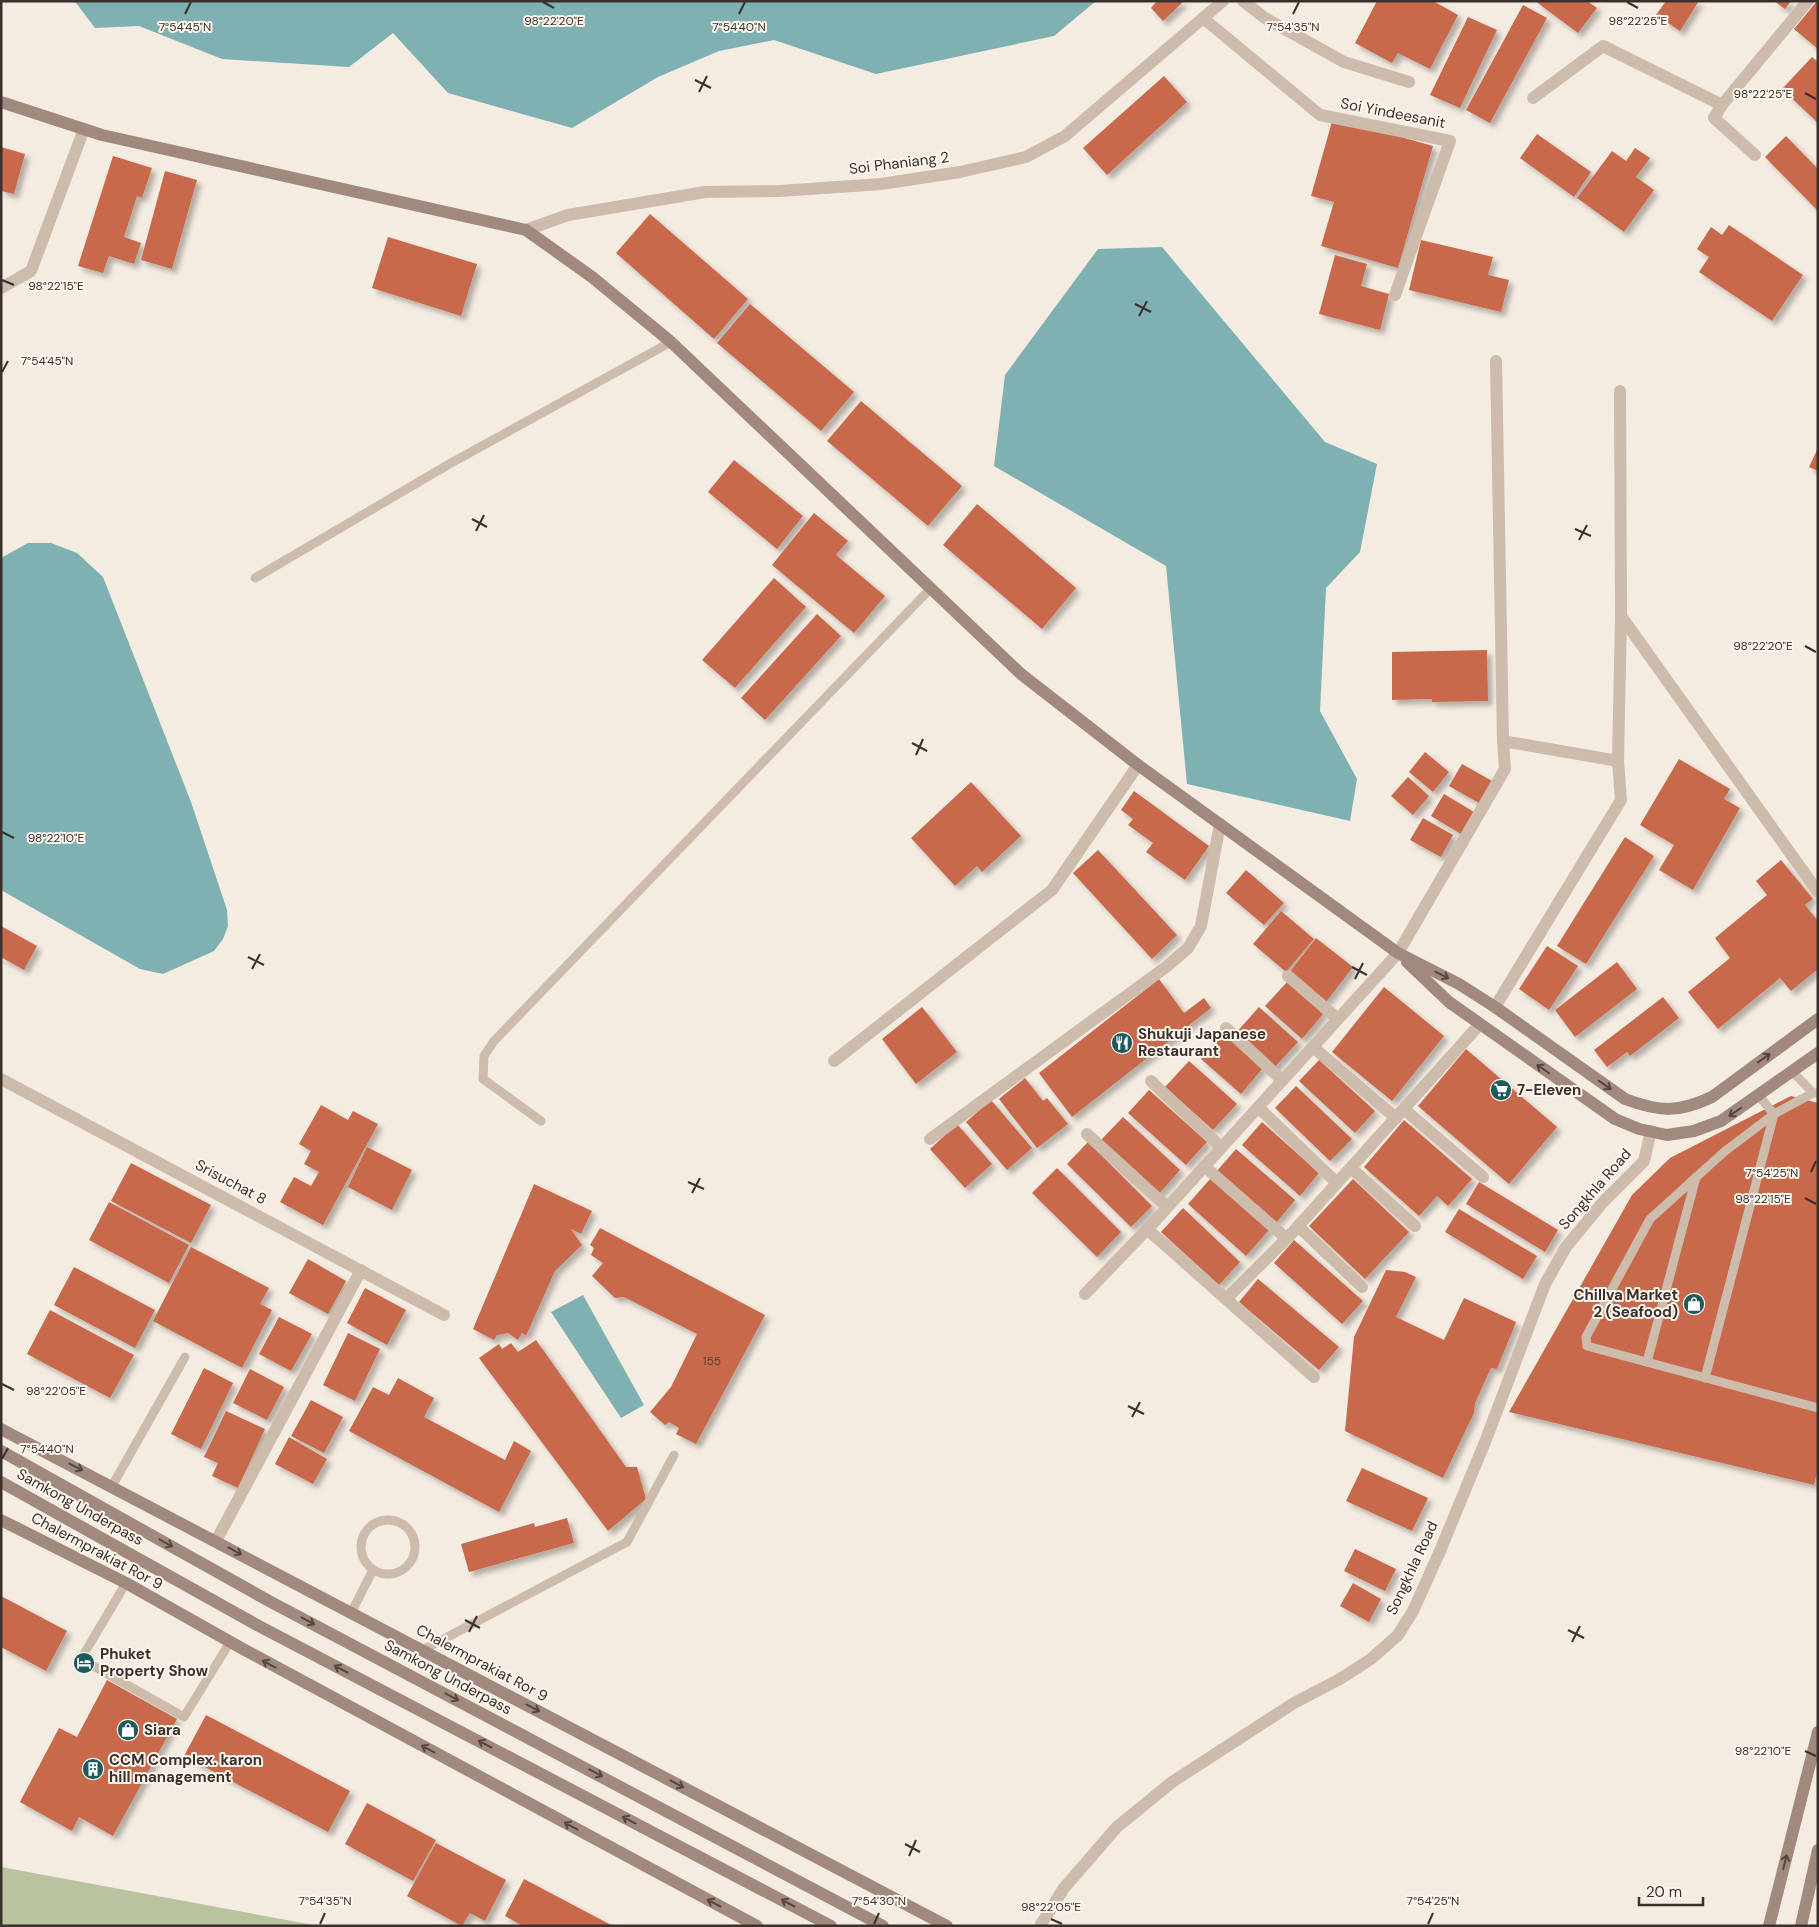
<svg xmlns="http://www.w3.org/2000/svg" width="1819" height="1927" viewBox="0 0 1819 1927" font-family="'DM Sans',sans-serif">
  <style>
    .green { fill: #b8c4a0 }
    .water { fill: #7fb0b2 }
    .building { fill: #c8694b; filter: url(#shadow) }
    .lines { fill: none; stroke-linecap: round; stroke-linejoin: round }
    .lane { stroke: #cdbbac; stroke-width: 9 }
    .street { stroke: #cdbbac; stroke-width: 12 }
    .secondary { stroke: #a18a7d; stroke-width: 12 }
    .oneway { stroke: #544640 }
    .ticks { fill: none; stroke: #3b302b; stroke-width: 2 }
    .labels { text-anchor: middle; stroke-width: 4; stroke-linejoin: round; paint-order: stroke }
    .number-label { font-size: 12px; fill: #5e3e33 }
    .street-label { font-size: 15px; fill: #3b302b; stroke: #fbf5ee }
    .poi-label { font-size: 15px; font-weight: bold; fill: #3b302b; stroke: #fbf5ee; text-anchor: start }
    .ticks-label { font-size: 12px; text-anchor: middle; fill: #3b302b; stroke: #fbf5ee; stroke-width: 4; stroke-linejoin: round; paint-order: stroke }
  </style>
  <defs>
    <filter id="shadow"><feDropShadow dx="4.5" dy="4.5" stdDeviation="2.5" flood-color="#0004"/></filter>
  </defs>
  <rect width="100%" height="100%" fill="#f4ebe1"/>
  <polygon class="green" points="1,1867 319,1926 1,1926"/>
  <g class="water">
    <polygon points="72,1 1096,1 1054,36 876,74 774,40 719,51 658,77 572,128 448,93 393,33 349,67 222,59 139,26 95,28 76,3"/>
    <polygon points="1162,247 1325,442 1377,464 1360,552 1326,588 1320,711 1357,779 1350,821 1187,784 1166,566 994,466 1005,375 1098,249"/>
    <polygon points="28,543 51,543 77,553 103,577 191,802 227,910 228,926 223,939 214,951 163,974 140,969 1,890 1,558"/>
    <polygon points="583,1295 644,1405 621,1418 551,1312"/>
  </g>
  <g class="building">
    <polygon points="1157,1 1184,1 1163,21 1151,8"/>
    <polygon points="1377,1 1433,1 1458,15 1430,69 1398,53 1392,63 1355,43"/>
    <polygon points="1535,1 1587,1 1597,8 1578,33"/>
    <polygon points="1666,1 1699,1 1680,31 1656,15"/>
    <polygon points="1774,1 1791,1 1785,9"/>
    <polygon points="1817,1 1818,1 1818,49 1794,29"/>
    <polygon points="1523,5 1547,18 1490,123 1466,110"/>
    <polygon points="1468,17 1497,30 1460,108 1430,95"/>
    <polygon points="1812,57 1818,62 1818,123 1782,89"/>
    <polygon points="1164,76 1187,102 1107,175 1083,148"/>
    <polygon points="1333,118 1433,146 1398,268 1321,246 1334,202 1311,196"/>
    <polygon points="1537,134 1591,172 1574,197 1520,158"/>
    <polygon points="1786,136 1818,169 1818,211 1765,157"/>
    <polygon points="1,147 25,154 14,194 1,191"/>
    <polygon points="1635,148 1650,158 1636,177 1654,190 1624,232 1577,198 1612,151 1626,161"/>
    <polygon points="113,156 152,168 142,198 137,196 124,237 141,243 134,264 109,256 103,273 78,266"/>
    <polygon points="165,171 197,180 172,269 141,260"/>
    <polygon points="650,214 748,299 714,339 616,253"/>
    <polygon points="1729,225 1803,275 1772,321 1699,272 1709,257 1697,249 1711,227 1722,235"/>
    <polygon points="388,237 477,264 461,316 372,288"/>
    <polygon points="1421,240 1493,257 1488,275 1509,280 1501,312 1409,290"/>
    <polygon points="1335,255 1367,264 1361,286 1389,294 1380,330 1319,314"/>
    <polygon points="750,304 854,392 821,431 717,343"/>
    <polygon points="861,401 962,486 928,526 827,441"/>
    <polygon points="1818,448 1818,471 1809,467"/>
    <polygon points="734,460 803,516 777,549 708,492"/>
    <polygon points="977,504 1076,588 1042,629 943,545"/>
    <polygon points="814,513 848,541 836,555 885,596 854,633 772,565"/>
    <polygon points="774,578 806,607 735,688 702,660"/>
    <polygon points="817,614 841,636 765,720 741,698"/>
    <polygon points="1487,650 1488,701 1432,702 1432,699 1392,700 1392,652"/>
    <polygon points="1425,752 1449,772 1433,792 1409,772"/>
    <polygon points="1679,759 1730,789 1724,799 1740,808 1693,890 1659,870 1674,845 1640,825"/>
    <polygon points="1462,764 1492,781 1479,803 1449,786"/>
    <polygon points="1408,777 1429,796 1413,815 1391,796"/>
    <polygon points="971,782 1021,836 982,872 977,866 955,886 911,838"/>
    <polygon points="1134,791 1209,846 1185,880 1146,852 1153,843 1128,825 1133,819 1121,810"/>
    <polygon points="1444,794 1474,812 1461,834 1431,816"/>
    <polygon points="1423,818 1453,835 1441,857 1410,840"/>
    <polygon points="1625,837 1654,856 1586,964 1557,946"/>
    <polygon points="1098,850 1177,935 1152,959 1073,873"/>
    <polygon points="1781,860 1813,899 1805,905 1818,921 1818,969 1791,991 1780,978 1718,1029 1688,992 1730,958 1715,938 1767,895 1756,881"/>
    <polygon points="1246,870 1284,903 1264,925 1226,893"/>
    <polygon points="1281,911 1314,939 1286,972 1253,944"/>
    <polygon points="1,926 37,946 24,970 1,957"/>
    <polygon points="1316,938 1353,967 1326,1002 1289,973"/>
    <polygon points="1547,946 1578,966 1549,1010 1519,989"/>
    <polygon points="1617,962 1637,989 1575,1037 1555,1010"/>
    <polygon points="1159,979 1184,1013 1204,998 1211,1008 1072,1117 1039,1073"/>
    <polygon points="1288,981 1324,1013 1302,1039 1265,1006"/>
    <polygon points="1384,987 1444,1036 1392,1101 1332,1052"/>
    <polygon points="1663,997 1679,1018 1630,1056 1627,1052 1607,1067 1594,1050"/>
    <polygon points="922,1007 957,1052 916,1084 882,1039"/>
    <polygon points="1259,1007 1298,1042 1273,1069 1235,1034"/>
    <polygon points="1223,1033 1263,1068 1241,1094 1201,1059"/>
    <polygon points="1466,1049 1557,1127 1509,1184 1418,1106"/>
    <polygon points="1319,1060 1375,1111 1355,1133 1299,1081"/>
    <polygon points="1189,1061 1237,1104 1213,1130 1165,1087"/>
    <polygon points="1025,1078 1043,1101 1047,1098 1068,1124 1037,1148 999,1099"/>
    <polygon points="1296,1086 1352,1139 1330,1161 1275,1108"/>
    <polygon points="1149,1090 1207,1142 1186,1165 1128,1113"/>
    <polygon points="1791,1096 1818,1103 1818,1468 1814,1485 1509,1412 1632,1195 1670,1158"/>
    <polygon points="991,1100 1032,1148 1007,1170 966,1122"/>
    <polygon points="321,1105 348,1120 353,1111 378,1124 323,1225 280,1202 294,1177 311,1186 319,1172 304,1164 311,1151 299,1144"/>
    <polygon points="1123,1117 1180,1170 1158,1195 1100,1141"/>
    <polygon points="1404,1120 1472,1179 1448,1206 1437,1196 1419,1216 1364,1167"/>
    <polygon points="1262,1122 1319,1173 1300,1196 1242,1145"/>
    <polygon points="957,1124 992,1164 965,1188 930,1149"/>
    <polygon points="1088,1142 1152,1206 1131,1227 1067,1164"/>
    <polygon points="367,1147 412,1170 392,1210 348,1187"/>
    <polygon points="1236,1149 1295,1200 1276,1223 1216,1172"/>
    <polygon points="131,1163 211,1205 191,1243 111,1201"/>
    <polygon points="1057,1168 1121,1232 1097,1257 1032,1193"/>
    <polygon points="1211,1178 1270,1229 1246,1256 1188,1204"/>
    <polygon points="1353,1179 1409,1232 1365,1279 1309,1226"/>
    <polygon points="1479,1182 1558,1230 1545,1252 1466,1204"/>
    <polygon points="534,1184 592,1211 581,1234 571,1229 582,1245 555,1271 526,1336 522,1333 518,1340 508,1333 497,1335 494,1340 473,1329"/>
    <polygon points="109,1202 189,1245 169,1283 89,1240"/>
    <polygon points="1183,1208 1240,1262 1219,1285 1161,1232"/>
    <polygon points="1459,1209 1537,1256 1523,1279 1445,1232"/>
    <polygon points="600,1228 765,1315 696,1444 676,1434 679,1428 669,1422 665,1425 650,1412 671,1387 697,1334 624,1297 615,1298 592,1276 603,1263 591,1255 594,1248 590,1245"/>
    <polygon points="1294,1240 1363,1301 1342,1324 1274,1263"/>
    <polygon points="191,1247 269,1288 260,1304 272,1310 242,1368 153,1321"/>
    <polygon points="308,1259 346,1281 328,1314 289,1293"/>
    <polygon points="74,1267 155,1310 135,1348 54,1305"/>
    <polygon points="1386,1270 1405,1272 1416,1277 1396,1317 1444,1340 1464,1298 1516,1322 1497,1369 1491,1368 1475,1403 1474,1413 1443,1478 1345,1431 1354,1337"/>
    <polygon points="1258,1279 1339,1347 1319,1370 1239,1302"/>
    <polygon points="365,1288 406,1310 387,1345 347,1323"/>
    <polygon points="50,1310 134,1355 110,1398 27,1354"/>
    <polygon points="279,1317 312,1334 291,1371 259,1354"/>
    <polygon points="348,1333 380,1349 355,1401 323,1385"/>
    <polygon points="536,1340 626,1467 637,1467 646,1499 608,1531 479,1358 499,1344 502,1349 511,1343 518,1352"/>
    <polygon points="204,1368 233,1383 201,1449 171,1434"/>
    <polygon points="250,1369 284,1387 267,1420 233,1403"/>
    <polygon points="398,1378 434,1398 424,1417 505,1460 514,1441 531,1451 499,1512 349,1431 373,1387 389,1395"/>
    <polygon points="311,1400 343,1417 324,1453 291,1436"/>
    <polygon points="226,1411 265,1429 238,1488 212,1476 218,1463 204,1457"/>
    <polygon points="289,1437 327,1459 313,1484 275,1464"/>
    <polygon points="1362,1468 1428,1498 1412,1531 1346,1501"/>
    <polygon points="567,1518 574,1543 469,1572 461,1544 534,1523 535,1527"/>
    <polygon points="1355,1549 1396,1569 1385,1591 1344,1571"/>
    <polygon points="1353,1583 1381,1599 1369,1622 1340,1606"/>
    <polygon points="1,1596 67,1631 46,1671 1,1647"/>
    <polygon points="107,1680 177,1719 113,1836 79,1817 72,1831 20,1802 59,1728 77,1737"/>
    <polygon points="206,1715 350,1791 328,1832 184,1756"/>
    <polygon points="367,1803 436,1840 413,1881 345,1844"/>
    <polygon points="436,1843 506,1880 485,1921 470,1913 462,1926 407,1896"/>
    <polygon points="524,1879 613,1926 523,1926 505,1916"/>
  </g>
  <g class="lines">
    <g class="lane">
      <polyline points="255,578 451,463 671,342"/>
      <polyline points="1792,1071 1813,1093"/>
      <polyline points="1818,1093 1813,1093 1774,1114 1724,1152 1650,1219 1586,1337 1587,1346 1818,1408"/>
      <polyline points="541,1121 483,1079 484,1056 494,1041 930,589"/>
      <polyline points="1647,1362 1696,1177"/>
      <polyline points="1705,1378 1774,1114 1758,1095"/>
      <polyline points="112,1486 185,1357"/>
      <circle cx="388" cy="1547" r="27"/>
      <polyline points="126,1583 81,1659 184,1717 230,1642"/>
      <polyline points="351,1613 373,1570"/>
      <polyline points="423,1650 627,1542 674,1455"/>
    </g>
    <g class="street">
      <polyline points="1243,1 1265,18 1344,62 1409,82"/>
      <polyline points="1203,18 1320,115 1450,141 1395,295"/>
      <polyline points="1533,98 1603,46 1722,105"/>
      <polyline points="1755,155 1714,118 1722,105 1808,1"/>
      <polyline points="526,230 568,215 705,192 780,191 881,184 960,172 1026,157 1065,136 1223,1"/>
      <polyline points="1,288 31,271 84,129"/>
      <polyline points="1621,616 1818,892"/>
      <polyline points="1503,741 1618,761"/>
      <polyline points="1288,976 1338,1019"/>
      <polyline points="1495,1007 1621,800 1618,761 1621,616 1620,391"/>
      <polyline points="1226,1028 1282,1080"/>
      <polyline points="1313,1047 1396,1118"/>
      <polyline points="834,1061 1052,890 1138,765"/>
      <polyline points="1,1079 444,1315"/>
      <polyline points="1151,1081 1221,1147"/>
      <polyline points="1258,1107 1337,1183"/>
      <polyline points="1404,1109 1483,1177"/>
      <polyline points="1087,1134 1167,1207"/>
      <polyline points="930,1139 1166,967 1188,948 1201,926 1220,824"/>
      <polyline points="1204,1166 1286,1238"/>
      <polyline points="1351,1168 1415,1226"/>
      <polyline points="1298,1226 1362,1287"/>
      <polyline points="1147,1229 1314,1377"/>
      <polyline points="1085,1294 1154,1222 1398,953 1505,769 1503,741 1496,361"/>
      <polyline points="1226,1299 1292,1233 1480,1024"/>
      <polyline points="216,1541 361,1270"/>
      <polyline points="1040,1926 1064,1888 1117,1827 1172,1782 1294,1703 1340,1679 1371,1659 1398,1635 1413,1611 1440,1551 1485,1442 1545,1284 1566,1247 1603,1202 1644,1161 1651,1131"/>
    </g>
    <g class="secondary">
      <path d="M1,102L102,135L526,230L592,277L671,342L1021,674L1138,765L1398,953L1459,984L1495,1007L1625,1099C1660,1112 1678,1113 1712,1097L1818,1019"/>
      <polyline points="1407,962 1449,1002 1615,1119 1639,1129 1667,1135 1694,1131 1721,1121 1818,1053"/>
      <polyline points="1,1429 947,1926"/>
      <polyline points="1,1451 269,1601 883,1926"/>
      <polyline points="1,1482 257,1625 831,1926"/>
      <polyline points="1,1520 126,1583 243,1649 757,1926"/>
      <polyline points="1769,1926 1818,1732"/>
      <polyline points="1801,1926 1818,1850"/>
    </g>
  </g>
  <defs><path id="oneway-shaft" d="M-6 0H5M1.5-3L5.5 0L1.5 3" fill="none" stroke-width="1.6" stroke-linecap="round" stroke-linejoin="round" transform="scale(1.25)"/></defs>
  <g class="oneway">
    <use href="#oneway-shaft" transform="translate(1442 975) rotate(27)"/>
    <use href="#oneway-shaft" transform="translate(1764 1058) rotate(-36)"/>
    <use href="#oneway-shaft" transform="translate(1543 1069) rotate(-145)"/>
    <use href="#oneway-shaft" transform="translate(1605 1085) rotate(35)"/>
    <use href="#oneway-shaft" transform="translate(1735 1112) rotate(145)"/>
    <use href="#oneway-shaft" transform="translate(76 1467) rotate(27)"/>
    <use href="#oneway-shaft" transform="translate(166 1543) rotate(29)"/>
    <use href="#oneway-shaft" transform="translate(235 1551) rotate(29)"/>
    <use href="#oneway-shaft" transform="translate(308 1621) rotate(28)"/>
    <use href="#oneway-shaft" transform="translate(269 1664) rotate(-152)"/>
    <use href="#oneway-shaft" transform="translate(341 1669) rotate(-152)"/>
    <use href="#oneway-shaft" transform="translate(452 1697) rotate(28)"/>
    <use href="#oneway-shaft" transform="translate(533 1708) rotate(28)"/>
    <use href="#oneway-shaft" transform="translate(485 1744) rotate(-152)"/>
    <use href="#oneway-shaft" transform="translate(428 1749) rotate(-152)"/>
    <use href="#oneway-shaft" transform="translate(596 1773) rotate(28)"/>
    <use href="#oneway-shaft" transform="translate(677 1784) rotate(28)"/>
    <use href="#oneway-shaft" transform="translate(629 1820) rotate(-152)"/>
    <use href="#oneway-shaft" transform="translate(571 1826) rotate(-152)"/>
    <use href="#oneway-shaft" transform="translate(1785 1862) rotate(-76)"/>
    <use href="#oneway-shaft" transform="translate(714 1903) rotate(-152)"/>
    <use href="#oneway-shaft" transform="translate(788 1903) rotate(-152)"/>
  </g>
  <path class="ticks" d="M543,2L554,8M1627,2L1638,8M185,14L191,2M739,14L745,2M1293,14L1299,2M695,80L711,88M699,92L707,76M1805,93L1816,99M2,280L14,285M1135,304L1151,312M1139,316L1147,301M2,372L8,361M472,519L487,527M1575,529L1591,536M476,531L484,515M1579,540L1587,525M1805,646L1816,652M912,743L927,751M916,755L923,739M2,832L14,838M248,957L264,965M1352,967L1367,975M252,969L260,954M1355,979L1363,963M1811,1172L1816,1161M688,1182L704,1189M692,1193L700,1178M1805,1198L1816,1204M2,1384L14,1390M1128,1406L1144,1414M1132,1417L1140,1402M2,1459L8,1448M465,1620L480,1628M1568,1630L1584,1638M469,1632L477,1616M1572,1642L1580,1626M1805,1751L1816,1756M905,1844L920,1852M909,1856L916,1840M1051,1919L1062,1924M320,1924L325,1913M874,1924L879,1913M1428,1924L1433,1913"/>
  <defs>
    <g id="restaurant-disc" transform="scale(1.125)"><circle r="9.5" fill="#1f5a5e" stroke="#fbf5ee"/><path d="M-5-6h1v4h1v-4h1v4h1v-4h1v5L-1.5 .5V6h-2V.5L-5-1ZM5-6V6H3V1.5H1.5Q1.5-4 5-6Z" fill="#fff"/></g>
    <g id="supermarket-disc" transform="scale(1.125)"><circle r="9.5" fill="#1f5a5e" stroke="#fbf5ee"/><path d="M-6-5.5h2.5l.6 2H6L4.5 2H-2.5L-4.4-4H-6ZM-1.5 3.2a1.3 1.3 0 1 0 .1 0ZM3 3.2a1.3 1.3 0 1 0 .1 0Z" fill="#fff"/></g>
    <g id="shop-disc" transform="scale(1.125)"><circle r="9.5" fill="#1f5a5e" stroke="#fbf5ee"/><path d="M-5-2.5h2.3a2.7 3.5 0 0 1 5.4 0H5L5.5 6h-11ZM-1.5-2.5h3a1.5 2.3 0 0 0-3 0Z" fill="#fff"/></g>
    <g id="hotel-disc" transform="scale(1.125)"><circle r="9.5" fill="#1f5a5e" stroke="#fbf5ee"/><path d="M-6-4.5h1.5V1H6V5H4.5V3h-9V5H-6ZM-4 0a1.8 1.8 0 1 1 3.6 0ZM.5 0V-2.5h3Q6-2.5 6 0Z" fill="#fff"/></g>
    <g id="building-disc" transform="scale(1.125)"><circle r="9.5" fill="#1f5a5e" stroke="#fbf5ee"/><path d="M-4-6H4V6H1V3H-1V6H-4ZM-2.5-4.3h1.7v1.8h-1.7ZM.8-4.3h1.7v1.8H.8ZM-2.5-1h1.7V.8h-1.7ZM.8-1h1.7V.8H.8Z" fill="#fff"/></g>
  </defs>
  <g fill-rule="evenodd">
    <use href="#restaurant-disc" x="1122" y="1043"/>
    <use href="#supermarket-disc" x="1501" y="1090"/>
    <use href="#shop-disc" x="1694" y="1304"/>
    <use href="#hotel-disc" x="84" y="1663"/>
    <use href="#shop-disc" x="128" y="1730"/>
    <use href="#building-disc" x="93" y="1769"/>
  </g>
  <g class="labels">
    <g class="number-label">
      <text x="712" y="1365">155</text>
    </g>
    <g class="street-label">
      <text transform="translate(1393 113) rotate(11)" y="5">Soi Yindeesanit</text>
      <text transform="translate(899 163) rotate(-7)" y="5">Soi Phaniang 2</text>
      <text transform="translate(231 1182) rotate(28)" y="5">Srisuchat 8</text>
      <text transform="translate(1595 1189) rotate(-49)" y="5">Songkhla Road</text>
      <text transform="translate(80 1507) rotate(29)" y="5">Samkong Underpass</text>
      <text transform="translate(97 1551) rotate(28)" y="5">Chalermprakiat Ror 9</text>
      <text transform="translate(1412 1568) rotate(-65)" y="5">Songkhla Road</text>
      <text transform="translate(482 1663) rotate(28)" y="5">Chalermprakiat Ror 9</text>
      <text transform="translate(448 1677) rotate(28)" y="5">Samkong Underpass</text>
    </g>
    <g class="poi-label">
      <text x="1138" y="1039">Shukuji Japanese<tspan x="1138" dy="17">Restaurant</tspan></text>
      <text x="1517" y="1095">7-Eleven</text>
      <text x="1678" y="1300" text-anchor="end">Chillva Market<tspan x="1678" dy="17">2 (Seafood)</tspan></text>
      <text x="100" y="1659">Phuket<tspan x="100" dy="17">Property Show</tspan></text>
      <text x="144" y="1735">Siara</text>
      <text x="109" y="1765">CCM Complex. karon<tspan x="109" dy="17">hill management</tspan></text>
    </g>
  </g>
  <g class="ticks-label">
    <text x="554" y="25">98°22'20"E</text>
    <text x="1638" y="25">98°22'25"E</text>
    <text x="185" y="31">7°54'45"N</text>
    <text x="739" y="31">7°54'40"N</text>
    <text x="1293" y="31">7°54'35"N</text>
    <text x="1763" y="98">98°22'25"E</text>
    <text x="56" y="290">98°22'15"E</text>
    <text x="47" y="365">7°54'45"N</text>
    <text x="1763" y="650">98°22'20"E</text>
    <text x="56" y="842">98°22'10"E</text>
    <text x="1772" y="1177">7°54'25"N</text>
    <text x="1763" y="1203">98°22'15"E</text>
    <text x="56" y="1395">98°22'05"E</text>
    <text x="47" y="1453">7°54'40"N</text>
    <text x="1763" y="1755">98°22'10"E</text>
    <text x="325" y="1905">7°54'35"N</text>
    <text x="879" y="1905">7°54'30"N</text>
    <text x="1433" y="1905">7°54'25"N</text>
    <text x="1051" y="1911">98°22'05"E</text>
  </g>
  <rect width="1819" height="1927" fill="none" stroke="#3b302b" stroke-width="5"/>
  <path d="M1639 1897v8h64v-8" fill="none" stroke="#3b302b" stroke-width="2.5"/>
  <text x="1646" y="1897" font-size="15" fill="#3b302b" stroke="#fbf5ee" stroke-width="4" paint-order="stroke">20 m</text>
</svg>
